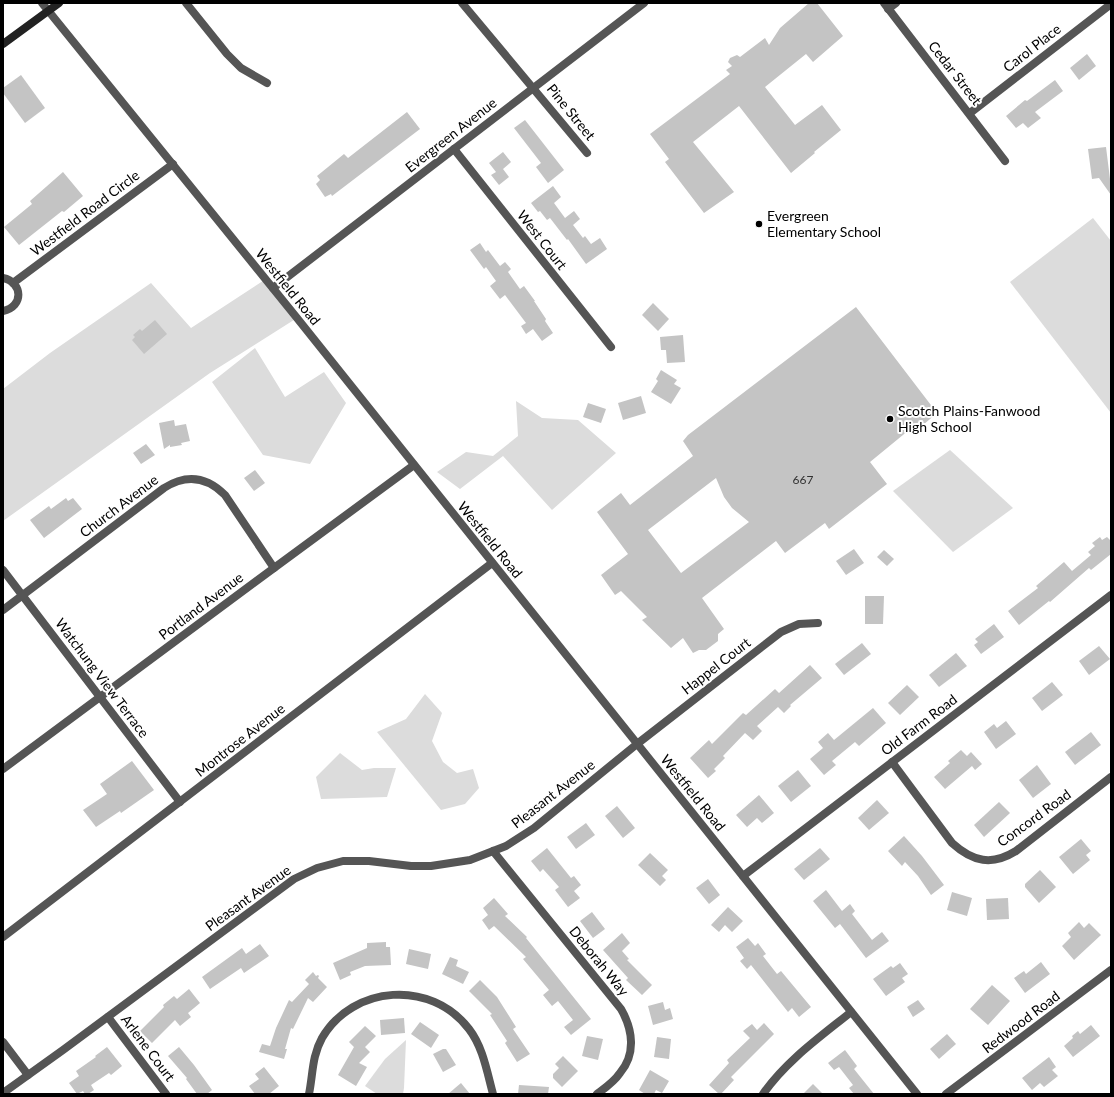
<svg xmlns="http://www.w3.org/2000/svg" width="1114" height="1097" viewBox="0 0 1114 1097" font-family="Lato,sans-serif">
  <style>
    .green { fill: #dcdcdc }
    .building { fill: #c4c4c4; fill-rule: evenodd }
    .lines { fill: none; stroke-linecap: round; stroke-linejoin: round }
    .street { stroke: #555; stroke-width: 8 }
    .secondary { stroke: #222; stroke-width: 8 }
    .poi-dot { fill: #000; stroke: #fff; stroke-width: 1.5 }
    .labels { text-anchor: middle; stroke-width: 4; stroke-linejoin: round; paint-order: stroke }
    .number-label { font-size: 12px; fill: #313131 }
    .street-label { font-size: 14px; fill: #000; stroke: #fff }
    .poi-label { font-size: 14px; fill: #000; stroke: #fff; text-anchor: start }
  </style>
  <rect width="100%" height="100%" fill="#fff"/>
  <g class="green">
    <polygon points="1093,218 1111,241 1111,413 1010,282"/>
    <polygon points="266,279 297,318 210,373 3,521 3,389 50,353 151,283 191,328"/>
    <polygon points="255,348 285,397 324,372 346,403 310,464 263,455 212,382"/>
    <polygon points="516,401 542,418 578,420 616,453 552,510 503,456 460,489 437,472 466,452 493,456 518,436"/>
    <polygon points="950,450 1013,508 953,552 893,491"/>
    <polygon points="425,694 442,713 432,741 443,762 457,773 473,769 479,788 465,804 441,810 377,732 406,719"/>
    <polygon points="340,753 362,770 374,768 396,768 387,797 321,799 316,777"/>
    <polygon points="406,1040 404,1088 403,1094 377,1094 365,1086 385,1059"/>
  </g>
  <g class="building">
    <polygon points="809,3 817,3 843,36 813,62 806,54 765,87 795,125 822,105 841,130 814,152 815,153 791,173 739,106 693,142 734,192 704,213 665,162 669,159 650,134 730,74 726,70 732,66 728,62 730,58 737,55 740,57 765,38 769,45 780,28"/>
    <polygon points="1087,54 1096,66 1079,80 1070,68"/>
    <polygon points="21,75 45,108 25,123 3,93 3,88"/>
    <polygon points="1055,80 1063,91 1035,112 1041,118 1028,128 1023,123 1016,128 1006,116 1025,100 1027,101"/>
    <polygon points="407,112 420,129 332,196 331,194 325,197 316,184 320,180 317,176 344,154 348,158"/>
    <polygon points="525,120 564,170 548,183 536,167 541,163 514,128"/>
    <polygon points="1106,147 1111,187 1111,195 1099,178 1092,179 1088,149"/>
    <polygon points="503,152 511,162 503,169 509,177 499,185 491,175 496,172 489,163"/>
    <polygon points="63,172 83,196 64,212 62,211 19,245 4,227 32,204 30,201"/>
    <polygon points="553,186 561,197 554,203 565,218 574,211 580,219 573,225 583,238 585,236 591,244 600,238 607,249 586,264 568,239 567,240 550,218 547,220 540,211 538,212 531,203"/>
    <polygon points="480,243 486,252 488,250 500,266 505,262 511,269 508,272 520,289 524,286 535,301 534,301 546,319 545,321 553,333 542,341 533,329 526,334 521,326 526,323 505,295 500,299 490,286 496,281 486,267 484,269 470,250"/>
    <polygon points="653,303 669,319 658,331 642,315"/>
    <path d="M856,307L937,413L923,425L920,421L870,462L887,484L829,529L825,523L785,553L776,541L702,598L724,629L718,634V641L706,650H699L693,653L683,638L671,648L642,620L647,617L621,591L615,595L601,575L628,554L597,512L621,493L630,505L693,456L683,441L688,435ZM716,478L724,497L732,508L749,522L681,573L648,530Z"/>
    <polygon points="155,320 167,334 144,354 132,340 135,337 133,335 140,329 142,331"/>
    <polygon points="683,335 685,362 667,363 666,350 661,350 660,337"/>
    <polygon points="661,370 677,380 674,384 681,388 671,404 651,392 658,381 656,379"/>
    <polygon points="641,396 646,413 623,420 618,403"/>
    <polygon points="588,403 606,409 601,423 583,417"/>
    <polygon points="174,420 175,426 186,424 190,441 181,443 182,445 170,447 170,445 164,449 159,423"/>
    <polygon points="146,444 155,455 141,464 133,453"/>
    <polygon points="255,470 265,483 254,491 244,478"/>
    <polygon points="66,498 68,501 73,498 82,509 44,538 30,520 49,506 51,509"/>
    <polygon points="1100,537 1102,540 1107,537 1111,541 1111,554 1091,570 1089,568 1050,602 1049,601 1019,625 1008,611 1038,588 1036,586 1064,562 1072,571 1091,555 1088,552 1095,546 1092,543"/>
    <polygon points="854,549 864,563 846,575 836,561"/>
    <polygon points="884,550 894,559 887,566 877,557"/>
    <polygon points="865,596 884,596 883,624 865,624"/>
    <polygon points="994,624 1004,637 981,654 974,645 978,642 975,639"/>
    <polygon points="862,643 871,654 844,675 835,664"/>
    <polygon points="1099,646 1110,659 1089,675 1079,661"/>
    <polygon points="956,653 967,666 939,687 929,675"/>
    <polygon points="810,665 822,678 790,705 791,706 784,713 778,707 757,726 762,731 753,740 745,733 723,756 725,758 714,769 716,771 708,778 690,758 709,740 712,744 743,713 746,715 775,689 779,693"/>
    <polygon points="1052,682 1063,695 1042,711 1032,698"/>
    <polygon points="907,685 919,697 900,715 888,703"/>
    <polygon points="873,708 886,723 859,746 855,742 832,761 836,765 824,775 810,759 823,748 818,742 828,733 834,740"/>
    <polygon points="1006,721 1016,734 996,749 984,732 994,724 997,728"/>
    <polygon points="1091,732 1101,745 1075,765 1065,752"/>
    <polygon points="961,750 967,756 971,752 982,764 975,770 972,766 945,789 934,777 950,763 948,761"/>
    <polygon points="132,761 154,790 121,813 120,811 96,827 83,810 107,794 100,784"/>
    <polygon points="1037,765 1051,784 1033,798 1019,780"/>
    <polygon points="798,770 811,786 791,802 778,786"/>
    <polygon points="759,795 774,813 762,823 757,818 747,827 736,815"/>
    <polygon points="877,800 889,813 869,830 858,818"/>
    <polygon points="999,802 1010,813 984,837 974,825"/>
    <polygon points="617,806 635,828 623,838 605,816"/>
    <polygon points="586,823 595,835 576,849 567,837"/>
    <polygon points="904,836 922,856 944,885 931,895 918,876 905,862 902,866 888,851"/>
    <polygon points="1081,839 1091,851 1086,855 1090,860 1073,874 1059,857"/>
    <polygon points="547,848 571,878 574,876 581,885 574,891 580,898 568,907 555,890 559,887 543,869 540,872 531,861"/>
    <polygon points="820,848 830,859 804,880 794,869"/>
    <polygon points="650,853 668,870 662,876 666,880 660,886 638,865"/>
    <polygon points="1040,870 1056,887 1039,903 1025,887 1025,884"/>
    <polygon points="708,879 720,895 709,904 696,888"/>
    <polygon points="826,890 842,911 850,904 855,911 852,914 872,940 882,932 889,941 866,958 840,924 835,928 813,901"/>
    <polygon points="952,892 972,898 967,916 947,910"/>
    <polygon points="494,898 508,914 505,916 527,937 526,938 591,1019 571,1035 564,1027 573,1020 558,1001 552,1006 543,995 549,990 523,959 526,957 494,926 489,930 482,920 488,915 483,908"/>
    <polygon points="1008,898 1009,919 987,920 986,899"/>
    <polygon points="728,907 743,921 732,932 725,925 719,932 711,925"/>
    <polygon points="592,912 605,929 593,938 580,921"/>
    <polygon points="1079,922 1084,928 1089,923 1101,935 1074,960 1062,946 1071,937 1068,933"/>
    <polygon points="622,933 630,943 622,951 629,959 627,960 652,985 642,995 626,980 628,978 603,950"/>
    <polygon points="748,938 755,946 758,943 766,954 763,956 777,974 781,971 811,1007 799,1017 792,1008 788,1012 751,965 747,969 740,961 744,958 736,947"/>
    <polygon points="386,942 386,947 390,947 391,965 365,966 350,972 351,975 340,980 333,963 367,948 367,943"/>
    <polygon points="260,944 269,956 244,973 241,968 210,989 202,977 242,948 246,954"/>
    <polygon points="409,949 431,954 428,969 406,964"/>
    <polygon points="450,957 458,960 456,966 469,972 463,984 442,974"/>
    <polygon points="1041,962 1050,974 1025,993 1014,978 1024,971 1026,974"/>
    <polygon points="900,963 908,974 902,978 905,982 886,996 873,979 891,966 893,968"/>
    <polygon points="313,972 316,976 318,975 319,976 318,978 327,987 313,1002 308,998 293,1029 291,1028 285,1049 287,1049 284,1059 259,1052 262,1044 270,1046 276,1028 289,1000 292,1002 309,984 305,980"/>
    <polygon points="480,980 497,997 516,1027 513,1029 530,1054 517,1062 505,1043 507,1041 490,1015 492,1014 469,991"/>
    <polygon points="992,985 1010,1001 988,1025 970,1009"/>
    <polygon points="189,989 200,1003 188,1013 191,1017 180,1026 175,1020 152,1043 140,1031 164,1007 163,1005 174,996 177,999"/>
    <polygon points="918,1000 925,1009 913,1017 907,1007"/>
    <polygon points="663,1002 665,1010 670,1008 673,1019 653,1025 648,1006"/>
    <polygon points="404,1018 405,1033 381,1035 380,1020"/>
    <polygon points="420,1022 439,1035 431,1048 411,1034"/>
    <polygon points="764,1023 774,1034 731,1077 734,1080 721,1094 719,1094 709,1085 729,1063 727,1060 750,1038 743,1031 752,1024 757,1030"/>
    <polygon points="1091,1025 1100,1036 1073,1057 1064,1046 1073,1038 1072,1036 1078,1031 1080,1034"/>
    <polygon points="365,1026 376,1036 365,1047 370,1052 359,1063 367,1067 356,1086 338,1075 354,1047 349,1042"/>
    <polygon points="947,1034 956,1044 939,1059 930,1049"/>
    <polygon points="587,1036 603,1039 598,1060 582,1056"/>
    <polygon points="657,1037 671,1039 669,1059 654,1057"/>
    <polygon points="107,1047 122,1066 111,1075 109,1073 91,1085 94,1090 88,1094 85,1094 83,1091 77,1094 69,1083 79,1076 76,1071 96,1057 95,1056"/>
    <polygon points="179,1047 194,1065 212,1090 207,1094 197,1094 186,1079 187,1078 168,1056"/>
    <polygon points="443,1049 446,1049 456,1065 443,1072 433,1054"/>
    <polygon points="845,1050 857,1066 854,1069 874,1094 854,1094 849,1088 853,1085 839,1067 834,1070 828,1063"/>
    <polygon points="563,1056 578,1071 562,1087 553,1078 553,1074 559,1068 555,1064"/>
    <polygon points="1049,1057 1056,1067 1052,1070 1058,1076 1044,1087 1040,1083 1032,1090 1022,1078"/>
    <polygon points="264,1067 279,1086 269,1094 255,1094 249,1086 259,1079 255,1074"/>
    <polygon points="650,1070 669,1081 662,1093 656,1090 654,1094 645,1094 639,1090"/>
    <polygon points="461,1083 470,1094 448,1094"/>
    <polygon points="813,1084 823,1094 803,1094"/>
    <polygon points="519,1085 549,1087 548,1094 518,1094"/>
  </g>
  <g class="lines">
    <g class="street">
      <polyline points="42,3 297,318 917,1094"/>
      <polyline points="186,3 227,54 241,68 267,83"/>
      <polyline points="462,3 587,153"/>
      <polyline points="884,3 1005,161"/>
      <polyline points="888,9 896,3"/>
      <polyline points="970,113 1111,4"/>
      <polyline points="454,149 611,347"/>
      <path d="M3,278C23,282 24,307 3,311"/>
      <polyline points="13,283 173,164"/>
      <polyline points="273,288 644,3"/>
      <polyline points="3,570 180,802"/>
      <path d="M3,610L164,488C186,474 206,476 225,495L274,568"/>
      <path d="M892,762L952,843C973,862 992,866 1016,851L1111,777"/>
      <polyline points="3,769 274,568 414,465"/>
      <path d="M493,851L621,1009C633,1030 636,1054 620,1073C614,1082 605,1088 597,1094"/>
      <polyline points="743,876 1111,595"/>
      <polyline points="3,937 492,563"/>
      <polyline points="108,1017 166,1094"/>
      <polyline points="3,1042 28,1075"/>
      <polyline points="3,1093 63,1050 294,879 317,868 343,861 369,861 411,866 431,866 470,860 506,846 534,828 637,744 781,632 799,624 818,623"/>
      <path d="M309,1094C313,1074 312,1056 322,1038C353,985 431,979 469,1029C483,1047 487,1072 493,1094"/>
      <path d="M763,1094C786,1061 820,1037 851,1012"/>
      <polyline points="946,1094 1111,970"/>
    </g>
    <polyline class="secondary" points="3,44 59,3"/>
  </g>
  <g class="poi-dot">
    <circle cx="759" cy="224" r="4"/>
    <circle cx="890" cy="419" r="4"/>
  </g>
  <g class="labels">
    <g class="number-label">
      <text x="803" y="484">667</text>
    </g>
    <g class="street-label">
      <text transform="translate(1032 48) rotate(-38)" y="5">Carol Place</text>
      <text transform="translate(955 73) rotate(52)" y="5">Cedar Street</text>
      <text transform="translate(571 112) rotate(51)" y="5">Pine Street</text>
      <text transform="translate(451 135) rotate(-38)" y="5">Evergreen Avenue</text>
      <text transform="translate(85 213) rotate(-37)" y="5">Westfield Road Circle</text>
      <text transform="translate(542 240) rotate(52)" y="5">West Court</text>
      <text transform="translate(288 287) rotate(51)" y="5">Westfield Road</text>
      <text transform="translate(119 506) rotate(-37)" y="5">Church Avenue</text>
      <text transform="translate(490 540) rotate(51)" y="5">Westfield Road</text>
      <text transform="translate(201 606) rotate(-37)" y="5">Portland Avenue</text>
      <text transform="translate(716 666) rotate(-38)" y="5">Happel Court</text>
      <text transform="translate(102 678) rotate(53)" y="5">Watchung View Terrace</text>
      <text transform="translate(919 725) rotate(-37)" y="5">Old Farm Road</text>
      <text transform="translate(240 740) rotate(-38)" y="5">Montrose Avenue</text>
      <text transform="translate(693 793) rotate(51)" y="5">Westfield Road</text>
      <text transform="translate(553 794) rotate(-38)" y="5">Pleasant Avenue</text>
      <text transform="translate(1034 818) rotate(-36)" y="5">Concord Road</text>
      <text transform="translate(248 898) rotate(-36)" y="5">Pleasant Avenue</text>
      <text transform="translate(599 961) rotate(51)" y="5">Deborah Way</text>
      <text transform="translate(1021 1022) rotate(-37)" y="5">Redwood Road</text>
      <text transform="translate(148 1048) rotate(53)" y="5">Arlene Court</text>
    </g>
    <g class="poi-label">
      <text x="767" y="221">Evergreen<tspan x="767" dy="16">Elementary School</tspan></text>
      <text x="898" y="416">Scotch Plains-Fanwood<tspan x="898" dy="16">High School</tspan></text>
    </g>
  </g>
  <rect width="1114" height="1097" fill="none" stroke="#000000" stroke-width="8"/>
</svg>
